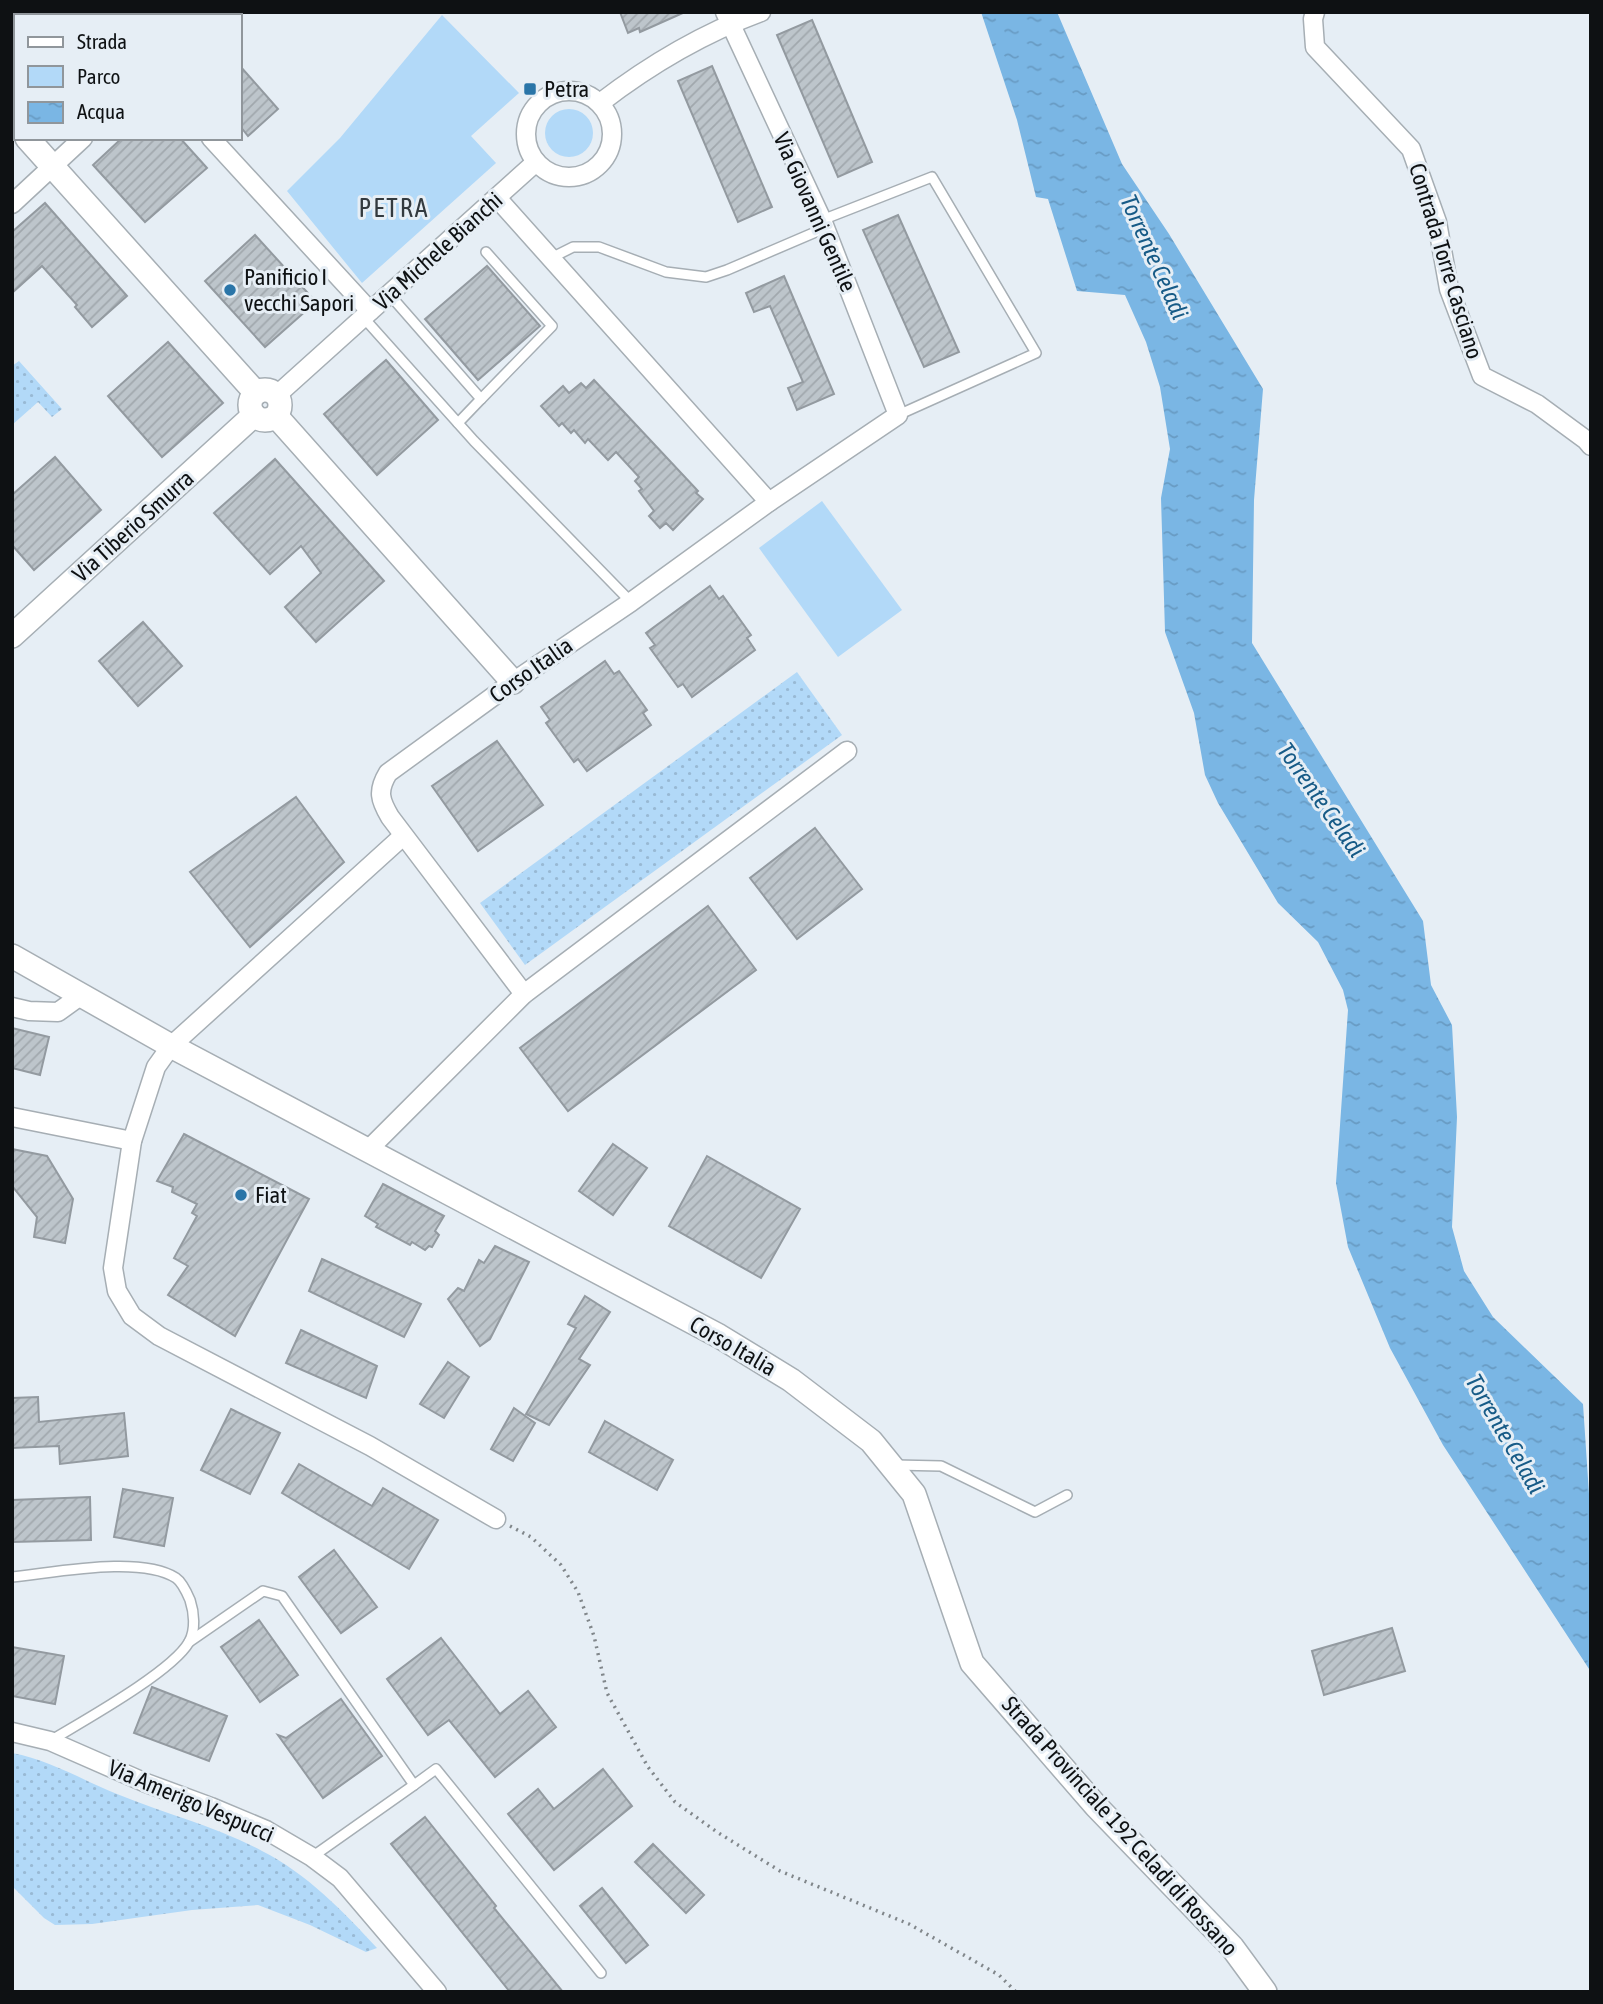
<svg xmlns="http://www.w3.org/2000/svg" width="1603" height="2004" viewBox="0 0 1603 2004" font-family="'Asap Condensed',sans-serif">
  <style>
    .green { fill: #b2d9f8 }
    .garden { fill: url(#garden-dots) }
    .water { fill: url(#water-ripples) }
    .building { fill: url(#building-hatch); stroke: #939aa0; stroke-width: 2 }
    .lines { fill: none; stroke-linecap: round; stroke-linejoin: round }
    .service-casing { stroke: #a6aeb4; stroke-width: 12 }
    .minor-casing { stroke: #a6aeb4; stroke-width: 21 }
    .tertiary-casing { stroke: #a6aeb4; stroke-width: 26 }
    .path { stroke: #80868a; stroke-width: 3.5; stroke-dasharray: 2 5; stroke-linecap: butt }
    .service { stroke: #fff; stroke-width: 9 }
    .minor { stroke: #fff; stroke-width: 18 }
    .tertiary { stroke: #fff; stroke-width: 23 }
    .poi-dot { fill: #2a75a8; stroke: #e6eef5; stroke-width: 2.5 }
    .labels { text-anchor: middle; stroke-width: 6; stroke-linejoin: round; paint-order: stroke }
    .poi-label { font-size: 23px; fill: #0e1113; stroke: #e6eef5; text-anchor: start }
    .street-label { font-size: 23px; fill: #0e1113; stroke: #e6eef5 }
    .water-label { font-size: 24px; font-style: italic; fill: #175b87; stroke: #e6eef5 }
    .quarter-label { font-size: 26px; letter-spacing: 2px; fill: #333a3f; stroke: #e6eef5 }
  </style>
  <defs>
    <pattern id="garden-dots" width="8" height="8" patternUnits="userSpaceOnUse" patternTransform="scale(1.75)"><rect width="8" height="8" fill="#b2d9f8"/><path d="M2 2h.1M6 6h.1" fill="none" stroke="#98b9d4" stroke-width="1.8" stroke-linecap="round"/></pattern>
    <pattern id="water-ripples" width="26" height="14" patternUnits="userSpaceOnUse" patternTransform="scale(1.75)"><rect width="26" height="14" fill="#7ab6e4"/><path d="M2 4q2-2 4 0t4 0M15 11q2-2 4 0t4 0" fill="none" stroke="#689bc3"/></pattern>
    <pattern id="building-hatch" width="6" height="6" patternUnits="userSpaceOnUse" patternTransform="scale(1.75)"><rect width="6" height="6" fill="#bdc5cb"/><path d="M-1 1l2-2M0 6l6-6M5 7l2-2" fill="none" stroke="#a1a8ad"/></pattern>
  </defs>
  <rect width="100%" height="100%" fill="#e6eef5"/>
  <g class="green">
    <polygon points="442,15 519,93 471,136 496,163 362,283 287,191 340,138"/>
    <circle cx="569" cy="133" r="24"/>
    <polygon points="822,501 902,610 838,657 759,548"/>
  </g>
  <g class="garden">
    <polygon points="19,361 62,409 52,417 38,402 12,425 12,366"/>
    <polygon points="797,672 842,735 525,965 480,903"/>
    <path d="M12,1753C50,1760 82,1780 117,1794C165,1814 216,1826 262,1851C306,1873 344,1912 377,1948L366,1952L310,1925L258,1905L192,1910L92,1924L55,1925L44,1918L12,1886Z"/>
  </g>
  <polygon class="water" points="981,12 1057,12 1122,164 1169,234 1263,389 1254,500 1252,643 1423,921 1431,985 1452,1025 1457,1117 1452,1227 1464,1271 1493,1317 1583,1404 1589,1494 1591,1498 1591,1672 1443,1445 1390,1348 1348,1247 1336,1183 1348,1010 1343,990 1318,942 1278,903 1218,803 1205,775 1194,713 1165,632 1161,498 1170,449 1160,387 1146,342 1125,295 1077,291 1048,199 1036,197 1017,120"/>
  <g class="building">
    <polygon points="620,12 685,12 640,32 639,28 628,33"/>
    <polygon points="812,20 872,162 838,177 777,35"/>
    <polygon points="240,66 278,109 248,136 240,126"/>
    <polygon points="712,66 772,207 738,222 678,81"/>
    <polygon points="122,138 180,138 207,168 145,222 93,165"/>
    <polygon points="45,203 127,296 92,327 75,307 77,305 42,266 12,293 12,232"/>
    <polygon points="898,215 959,352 924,367 863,230"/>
    <polygon points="255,235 316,302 265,347 205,281"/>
    <polygon points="487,266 540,326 478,380 425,319"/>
    <polygon points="784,276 834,394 797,410 788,388 803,382 770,306 754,312 746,293"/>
    <polygon points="168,342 223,403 162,457 108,396"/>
    <polygon points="386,360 438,420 377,475 324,414"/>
    <polygon points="594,380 698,491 696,493 703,499 673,530 666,523 660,528 649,516 654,511 639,491 642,489 635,481 639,477 616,452 608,460 588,439 585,443 574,430 571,433 562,423 559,426 541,406 563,386 569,393 581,383 586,388"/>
    <polygon points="55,457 101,510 34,570 12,545 12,495"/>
    <polygon points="275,459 384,581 316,642 285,607 321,573 301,546 270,574 214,513"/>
    <polygon points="710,586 719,599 723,596 751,635 747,638 755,650 692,697 683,684 678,687 650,648 655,645 646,633"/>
    <polygon points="143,622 182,666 138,706 99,661"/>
    <polygon points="605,661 614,674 619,671 647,710 643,713 651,725 587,771 578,759 574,762 546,723 550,720 541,707"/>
    <polygon points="497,741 543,805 478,851 432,786"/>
    <polygon points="296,797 344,862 250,947 190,872"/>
    <polygon points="815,828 862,889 797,939 750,878"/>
    <polygon points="708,906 756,970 568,1111 520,1048"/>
    <polygon points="12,1028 49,1037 40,1075 12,1068"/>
    <polygon points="184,1134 309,1199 235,1336 168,1295 188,1266 174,1258 197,1216 192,1213 197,1204 172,1192 173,1187 157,1181"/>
    <polygon points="613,1144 647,1168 613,1215 579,1191"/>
    <polygon points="12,1149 47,1156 73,1199 65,1243 34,1237 37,1217 12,1186"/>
    <polygon points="707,1156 800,1209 761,1278 669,1226"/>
    <polygon points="383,1184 444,1216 435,1231 439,1235 432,1247 429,1246 425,1250 412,1242 410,1245 376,1227 378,1224 365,1216"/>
    <polygon points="495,1246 529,1262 490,1339 480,1346 448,1299 458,1288 464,1291 479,1260 484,1263"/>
    <polygon points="322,1259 421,1304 404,1337 309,1291"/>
    <polygon points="585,1296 610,1312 579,1359 590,1365 549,1425 526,1414 576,1328 568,1324"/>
    <polygon points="301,1330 377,1366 366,1398 286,1363"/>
    <polygon points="448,1362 469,1377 444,1418 420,1404"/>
    <polygon points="38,1397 39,1422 124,1413 128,1456 60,1464 59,1446 12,1448 12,1398"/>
    <polygon points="514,1408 535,1423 513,1461 491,1449"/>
    <polygon points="231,1409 280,1433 250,1494 201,1470"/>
    <polygon points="605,1421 673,1460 657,1490 589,1452"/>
    <polygon points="299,1464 372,1506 383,1488 438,1520 409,1569 282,1493"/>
    <polygon points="123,1489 173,1498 164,1546 114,1537"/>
    <polygon points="90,1497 91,1540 12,1542 12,1500"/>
    <polygon points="334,1550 377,1607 341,1633 299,1577"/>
    <polygon points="259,1620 298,1675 260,1702 221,1647"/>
    <polygon points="1392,1628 1405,1671 1324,1695 1312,1651"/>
    <polygon points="441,1638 500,1714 528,1691 556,1727 495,1777 449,1720 428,1735 387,1679"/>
    <polygon points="12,1647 64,1656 55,1704 12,1696"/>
    <polygon points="152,1687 227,1716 209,1761 134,1733"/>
    <polygon points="341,1699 382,1756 323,1798 278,1735 286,1738"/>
    <polygon points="603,1769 632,1806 554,1870 508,1814 538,1789 554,1809"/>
    <polygon points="425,1817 496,1906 494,1908 563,1992 510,1992 391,1844"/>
    <polygon points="653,1844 704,1895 686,1913 635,1862"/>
    <polygon points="602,1888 648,1945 626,1963 580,1906"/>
  </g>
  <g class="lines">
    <g class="service-casing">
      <g id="service">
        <polyline points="822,220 932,177 1036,353 898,415"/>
        <polyline points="551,258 573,247 599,247 666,272 706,277 727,270 825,228"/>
        <polyline points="389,294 481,399 458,423"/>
        <polyline points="363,317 474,441 631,602"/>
        <polyline points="481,399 552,326 486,252"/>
        <polyline points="895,1465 941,1466 1035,1512 1067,1495"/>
        <path d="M12,1577C54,1573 140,1555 176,1578C182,1582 187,1593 190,1600C194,1612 196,1630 189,1642C172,1672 83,1721 50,1741"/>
        <polyline points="189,1642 263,1591 282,1596 414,1785 436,1769 601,1973"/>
        <polyline points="312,1857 414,1785"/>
      </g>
    </g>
    <g class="minor-casing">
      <g id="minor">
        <polyline points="95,12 98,16"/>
        <polyline points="1315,12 1313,19 1315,47 1411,149 1437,222 1449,289 1482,376 1537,404 1586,440 1591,446"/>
        <polyline points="217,16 222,12"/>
        <circle cx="569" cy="134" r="43"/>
        <path d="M600,103C648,66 704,33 761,12"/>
        <polyline points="211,138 370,311"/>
        <polyline points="497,198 769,502"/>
        <polyline points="12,204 83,138"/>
        <polyline points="277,395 536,162"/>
        <polyline points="403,836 171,1046 156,1067 132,1141 113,1268 117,1291 132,1316 159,1336 370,1446 496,1519"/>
        <path d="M524,994L390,817C380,800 377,791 388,773L513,682L631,602L769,502L898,415L822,220L725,12"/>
        <polyline points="12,1007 29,1011 58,1012 83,994"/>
        <polyline points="12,1117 132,1141"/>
        <polyline points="369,1149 524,994 847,751"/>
        <polyline points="12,1732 50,1741 146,1783 211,1807 266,1830 312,1857 340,1878 437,1992"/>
      </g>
    </g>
    <g class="tertiary-casing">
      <g id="tertiary">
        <polyline points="12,122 16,126"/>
        <polyline points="27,138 256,393"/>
        <circle cx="265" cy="405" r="15"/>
        <polyline points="276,416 513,682"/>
        <polyline points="12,636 254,415"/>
        <polyline points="12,956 171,1046 719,1336 791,1380 871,1441 914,1494 972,1663 1096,1806 1232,1947 1265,1992"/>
      </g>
    </g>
    <polyline class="path" points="510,1526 531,1537 561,1565 578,1592 594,1636 607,1693 648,1767 675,1802 717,1832 780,1871 909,1924 999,1975 1016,1992"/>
    <use href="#service" class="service"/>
    <use href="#minor" class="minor"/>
    <use href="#tertiary" class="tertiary"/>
  </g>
  <g class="poi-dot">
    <rect x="523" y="82" width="14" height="14" rx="3.5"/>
    <circle cx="230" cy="290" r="7"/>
    <circle cx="241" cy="1195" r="7"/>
  </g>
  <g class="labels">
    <g class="poi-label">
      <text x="544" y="97">Petra</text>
      <text x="244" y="285">Panificio I<tspan x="244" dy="26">vecchi Sapori</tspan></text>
      <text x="255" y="1203">Fiat</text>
    </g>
    <g class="street-label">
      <text transform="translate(815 212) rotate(66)" y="8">Via Giovanni Gentile</text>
      <text transform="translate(438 251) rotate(-42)" y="8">Via Michele Bianchi</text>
      <text transform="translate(1446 261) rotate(73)" y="8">Contrada Torre Casciano</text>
      <text transform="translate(133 526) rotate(-42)" y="8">Via Tiberio Smurra</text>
      <text transform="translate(531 670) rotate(-35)" y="8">Corso Italia</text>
      <text transform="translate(733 1346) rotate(30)" y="8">Corso Italia</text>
      <text transform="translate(191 1801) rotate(23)" y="8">Via Amerigo Vespucci</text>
      <text transform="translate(1120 1826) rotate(48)" y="8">Strada Provinciale 192 Celadi di Rossano</text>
    </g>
    <g class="water-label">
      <text transform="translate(1154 257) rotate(66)" y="8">Torrente Celadi</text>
      <text transform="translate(1321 800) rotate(55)" y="8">Torrente Celadi</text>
      <text transform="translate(1505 1434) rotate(60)" y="8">Torrente Celadi</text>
    </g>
    <g class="quarter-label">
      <text x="394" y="217">PETRA</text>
    </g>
  </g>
  <rect width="1603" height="2004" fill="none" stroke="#0e1113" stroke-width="28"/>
  <rect x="14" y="14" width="228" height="126" fill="#e6eef5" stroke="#90969b" stroke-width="2"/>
  <rect x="28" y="37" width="35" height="10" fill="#ffffff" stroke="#90969b" stroke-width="2"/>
  <text x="77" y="49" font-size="21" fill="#0e1113">Strada</text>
  <rect x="28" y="66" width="35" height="21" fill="#b2d9f8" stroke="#90969b" stroke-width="2"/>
  <text x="77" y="84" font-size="21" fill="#0e1113">Parco</text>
  <rect x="28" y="102" width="35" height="21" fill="url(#water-ripples)" stroke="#90969b" stroke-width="2"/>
  <text x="77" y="119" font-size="21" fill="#0e1113">Acqua</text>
</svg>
